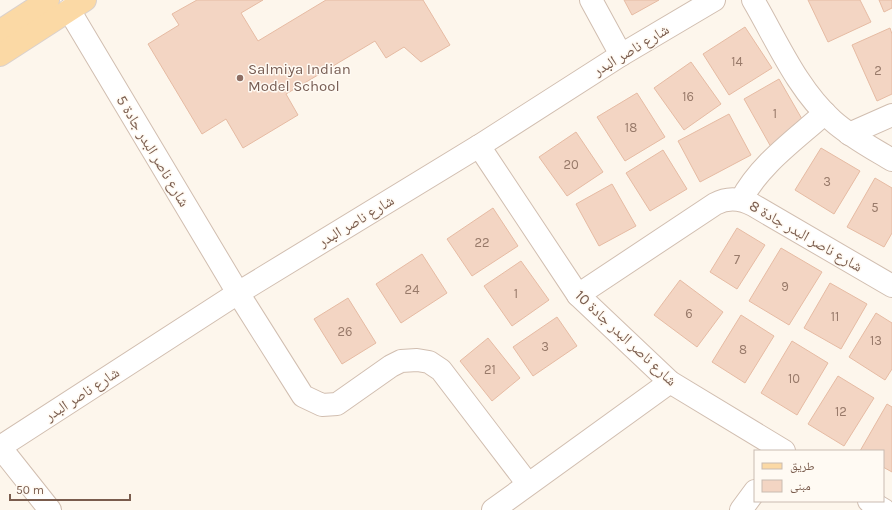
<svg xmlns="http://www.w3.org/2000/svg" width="892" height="510" viewBox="0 0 892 510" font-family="Karla,'Noto Naskh Arabic',sans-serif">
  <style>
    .building { fill: #f3d5c3; stroke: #e6bba3 }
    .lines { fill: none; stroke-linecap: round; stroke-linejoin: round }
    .minor-casing { stroke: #d1beb0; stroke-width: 24 }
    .major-casing { stroke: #dad1cd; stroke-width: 24 }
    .minor { stroke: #fff; stroke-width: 22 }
    .major { stroke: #fbd9a5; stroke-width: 22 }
    .education-dot { fill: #8d6e63; stroke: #fffaf3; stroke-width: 1.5 }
    .labels { text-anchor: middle; stroke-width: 3; stroke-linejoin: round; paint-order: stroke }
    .number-label { font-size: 13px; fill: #987a6a }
    .street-label { font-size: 15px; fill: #7a5c4d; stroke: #fffaf3 }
    .education-label { font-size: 15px; fill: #785e54; stroke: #fffaf3; text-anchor: start }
  </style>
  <rect width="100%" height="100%" fill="#fdf6ec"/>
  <g class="building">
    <polygon points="197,0 263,0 241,13 258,41 326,0 423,0 450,45 421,62 404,47 386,58 375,41 286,94 298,115 243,148 226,119 202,134 148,44 179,25 172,14"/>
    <polygon points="624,0 659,0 632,15"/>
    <polygon points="808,0 860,0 871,22 828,42"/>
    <polygon points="879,0 892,0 892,8 884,12"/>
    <polygon points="745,27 772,68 729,95 703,54"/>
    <polygon points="890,28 892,34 892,94 877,101 852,45"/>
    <polygon points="691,62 721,104 684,130 654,88"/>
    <polygon points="779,79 806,126 771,147 744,99"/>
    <polygon points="637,93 665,137 625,161 597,117"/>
    <polygon points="729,114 751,155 700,182 678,141"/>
    <polygon points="576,132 603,172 567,196 539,157"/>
    <polygon points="821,148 860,171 834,214 795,190"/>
    <polygon points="663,150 687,189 650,211 626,173"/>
    <polygon points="875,178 892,188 892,233 884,247 847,227"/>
    <polygon points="612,184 636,226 599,246 576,204"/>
    <polygon points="493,208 518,246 472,276 447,239"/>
    <polygon points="737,228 765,245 737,289 710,272"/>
    <polygon points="781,248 822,272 789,325 749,301"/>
    <polygon points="422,254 447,293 401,323 376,284"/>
    <polygon points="521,261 549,300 512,326 484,286"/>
    <polygon points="680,280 723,312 697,347 654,315"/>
    <polygon points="830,283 867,304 841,349 804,328"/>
    <polygon points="348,298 376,343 342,364 314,319"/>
    <polygon points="876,313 892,323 892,369 885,380 849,357"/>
    <polygon points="741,315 774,336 745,383 712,362"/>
    <polygon points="557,317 577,346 533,376 513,347"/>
    <polygon points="488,338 520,378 492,401 460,361"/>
    <polygon points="792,341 828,363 797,415 761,393"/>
    <polygon points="838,376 874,398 844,446 808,424"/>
    <polygon points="887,404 892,407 892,472 883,467 883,451 860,451"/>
  </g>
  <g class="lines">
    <g class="minor-casing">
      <g id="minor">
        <polyline points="591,0 621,55"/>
        <path d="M753,0C777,41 797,89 833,121C851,137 872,148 892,160"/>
        <polyline points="69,10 238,293 303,396 322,405 337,404 391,366 401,361 417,360 429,362 441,370 528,484"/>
        <polyline points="849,134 892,115"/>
        <polyline points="479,146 578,295 670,382 784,451"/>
        <path d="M741,200C760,164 795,140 825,113"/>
        <path d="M578,295L715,204C728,197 740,198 753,205L892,286"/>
        <polyline points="0,447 238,293 479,146 621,55 714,0"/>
        <polyline points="0,447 50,510"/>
        <polyline points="869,501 884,510"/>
        <polyline points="493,510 670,382"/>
        <polyline points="741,510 755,491"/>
      </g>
    </g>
    <g class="major-casing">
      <g id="major">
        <polyline points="0,31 48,0"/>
        <polyline points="0,55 85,0"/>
      </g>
    </g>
    <use href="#minor" class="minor"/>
    <use href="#major" class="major"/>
  </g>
  <circle class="education-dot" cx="240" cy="78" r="4"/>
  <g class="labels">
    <g class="number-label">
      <text x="737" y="66">14</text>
      <text x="878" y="75">2</text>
      <text x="688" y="101">16</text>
      <text x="775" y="118">1</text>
      <text x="631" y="132">18</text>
      <text x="571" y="169">20</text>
      <text x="827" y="186">3</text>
      <text x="875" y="212">5</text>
      <text x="482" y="247">22</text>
      <text x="737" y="264">7</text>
      <text x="785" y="291">9</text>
      <text x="412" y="294">24</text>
      <text x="516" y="298">1</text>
      <text x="689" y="318">6</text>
      <text x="835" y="321">11</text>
      <text x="345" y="336">26</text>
      <text x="876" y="345">13</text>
      <text x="545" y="351">3</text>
      <text x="743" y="354">8</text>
      <text x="490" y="374">21</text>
      <text x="794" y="383">10</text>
      <text x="841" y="416">12</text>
    </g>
    <g class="street-label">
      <text transform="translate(631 50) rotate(-31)" y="5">شارع ناصر البدر</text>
      <text transform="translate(153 151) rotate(59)" y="5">شارع ناصر البدر جادة 5</text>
      <text transform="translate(356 221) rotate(-31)" y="5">شارع ناصر البدر</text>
      <text transform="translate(806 236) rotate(30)" y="5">شارع ناصر البدر جادة 8</text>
      <text transform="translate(626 338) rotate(43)" y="5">شارع ناصر البدر جادة 10</text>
      <text transform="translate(82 394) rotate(-33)" y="5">شارع ناصر البدر</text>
    </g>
    <g class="education-label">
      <text x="248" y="74">Salmiya Indian<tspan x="248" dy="17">Model School</tspan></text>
    </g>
  </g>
  <rect x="754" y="450" width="130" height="52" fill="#fffaf3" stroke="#cabbb1"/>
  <rect x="762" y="463" width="20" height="6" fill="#fbd9a5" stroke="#cabbb1"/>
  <text x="790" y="470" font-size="12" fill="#7a5c4d">طريق</text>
  <rect x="762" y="480" width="20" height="12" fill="#f3d5c3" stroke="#cabbb1"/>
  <text x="790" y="490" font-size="12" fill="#7a5c4d">مبنى</text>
  <path d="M10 494v6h120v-6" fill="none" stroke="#7a5c4d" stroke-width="2"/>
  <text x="16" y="494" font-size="12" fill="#7a5c4d" stroke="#fffaf3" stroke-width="3" paint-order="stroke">50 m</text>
</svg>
